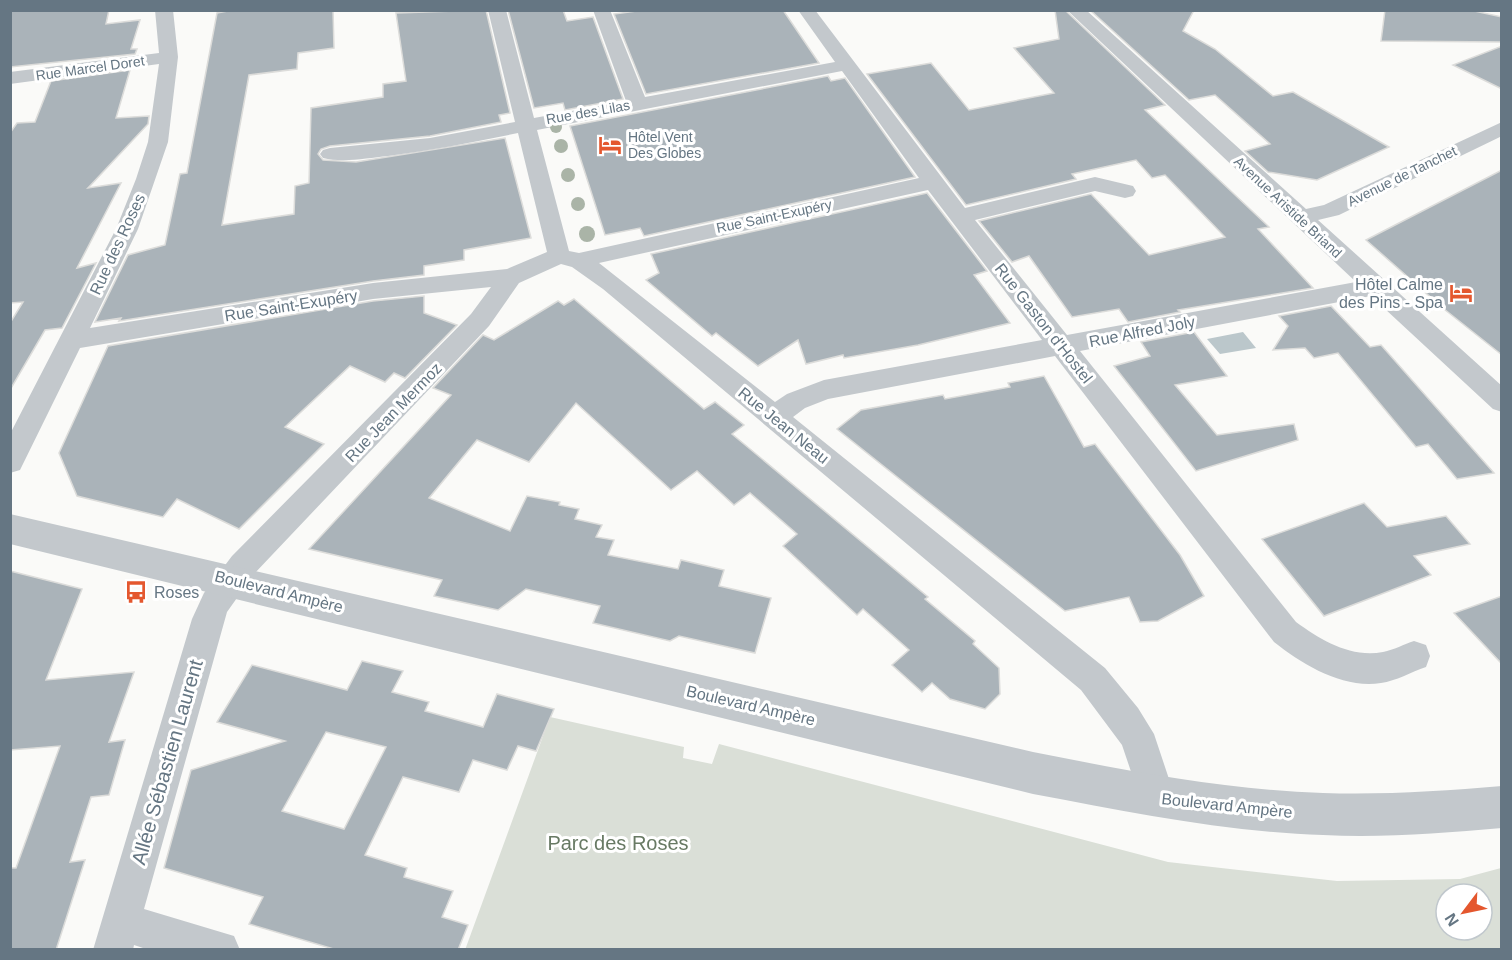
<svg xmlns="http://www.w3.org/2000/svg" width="1512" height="960" viewBox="0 0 1512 960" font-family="Arial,sans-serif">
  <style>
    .green { fill: #dadfd7; fill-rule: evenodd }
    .water { fill: #bbc7cb }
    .building { fill: #aab3b9; stroke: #dcdcda; stroke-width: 1.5; fill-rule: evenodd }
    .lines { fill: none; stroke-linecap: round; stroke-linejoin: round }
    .minor { fill: #c3c8cc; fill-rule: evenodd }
    .tertiary { fill: #c3c8cc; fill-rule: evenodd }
    .tree { fill: #aab4a7 }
    .labels { text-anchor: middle; stroke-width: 6; stroke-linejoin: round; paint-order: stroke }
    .far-street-label { font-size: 14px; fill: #657683; stroke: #fff }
    .far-poi-label { font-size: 14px; fill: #657683; stroke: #fff; text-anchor: start }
    .street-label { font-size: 16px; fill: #657683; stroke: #fff }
    .poi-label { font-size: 16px; fill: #657683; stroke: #fff; text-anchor: end }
    .near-street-label { font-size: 20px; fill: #657683; stroke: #fff }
    .near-park-label { font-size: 20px; fill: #687a64; stroke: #fff }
  </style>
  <rect width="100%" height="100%" fill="#fafaf8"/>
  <path class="green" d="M550,717L684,747L683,758L712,764L719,744L1168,862L1337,881L1460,879L1501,868V949L465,950ZM1446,894H1482V930H1446Z"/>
  <polygon class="water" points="1243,332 1256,348 1220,354 1207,339"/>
  <g class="building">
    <polygon points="10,10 109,10 106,24 140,20 131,49 137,49 135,54 10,67"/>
    <polygon points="233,10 333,10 334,48 298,53 297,69 249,75 222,225 294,214 295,186 309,183 311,108 383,97 383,84 406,81 396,13 486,10 510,113 499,115 501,122 430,136 330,146 321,149 318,154 323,160 356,162 505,138 531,238 464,250 464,260 424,266 424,275 373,281 119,321 121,318 95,322 128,255 165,245 180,174 187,173 217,13"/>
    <polygon points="508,10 563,10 567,21 593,17 623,99 565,110 563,103 534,108"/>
    <polygon points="644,10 783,10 819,63 646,94 614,14"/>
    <polygon points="1055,10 1065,10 1165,105 1145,110 1269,227 1258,229 1313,288 1178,310 1180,312 1128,322 1119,309 1072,317 1029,256 1012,262 979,221 1091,194 1149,255 1225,237 1165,175 1152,178 1136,160 1072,174 1076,179 966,205 867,74 931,63 969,110 1054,93 1014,48 1059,39"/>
    <polygon points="1090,10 1194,10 1183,31 1215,49 1273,96 1293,92 1389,147 1317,180 1268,172 1245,151 1270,144 1215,95 1189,100"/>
    <polygon points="1385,10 1470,10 1502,17 1502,42 1381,41"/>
    <polygon points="1502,46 1502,89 1453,65"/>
    <polygon points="130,70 116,118 149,116 148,124 88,188 121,183 77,268 96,263 62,328 45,330 10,390 10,323 23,302 10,303 10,133 17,123 35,122 51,81"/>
    <polygon points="828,76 831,81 845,78 915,177 644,236 640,228 605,235 570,126"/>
    <polygon points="1502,170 1502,355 1444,309 1366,240"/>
    <polygon points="927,193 987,271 974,275 1010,323 918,345 844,358 843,355 806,364 798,340 758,366 716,333 712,336 646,280 659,273 651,254"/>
    <polygon points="424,296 424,313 457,325 405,378 394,373 385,382 350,366 285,427 324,444 239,529 177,499 163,517 77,496 59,453 108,346 373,301"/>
    <polygon points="574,299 704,409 715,402 744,425 732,434 928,597 925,599 975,641 973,644 999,668 1000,694 985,709 950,699 932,683 922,692 892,665 909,650 863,609 857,615 783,546 797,534 750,493 734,505 697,471 671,490 576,403 529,462 477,440 429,498 510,531 527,496 560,502 559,505 579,509 575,519 602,525 596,537 614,540 608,555 678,569 681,560 724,570 719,586 771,598 755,653 679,636 670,641 593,623 600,606 526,589 498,610 475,605 434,596 442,580 309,549 451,395 433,388 483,335 494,340 558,301 564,305"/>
    <polygon points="1331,306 1370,347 1381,345 1494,473 1457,479 1428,444 1416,447 1338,353 1314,358 1305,348 1273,350 1288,326 1279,316"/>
    <polygon points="1194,332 1227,376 1175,385 1217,435 1294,424 1298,440 1196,471 1114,366 1150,356 1141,342"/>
    <polygon points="1044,376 1084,447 1095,444 1180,555 1204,596 1158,621 1140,622 1129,597 1065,611 837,429 861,410 943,395 945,399 1010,387 1008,383"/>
    <polygon points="1364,503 1387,527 1446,516 1470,544 1414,556 1431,575 1324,616 1262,539"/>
    <polygon points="10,571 82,589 46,680 134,672 109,742 125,740 109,795 91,797 70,862 85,860 56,950 10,950 10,868 16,868 60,746 10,750"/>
    <polygon points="1502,596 1502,664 1454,613"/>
    <path d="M362,661L403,671L392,692L429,702L425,711L483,727L497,694L554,709L536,751L518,746L507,770L473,760L459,792L403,777L365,855L407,868L404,877L453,891L442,917L468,925L458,950H337L249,924L263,897L164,868L191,770L285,741L217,722L252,665L347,690ZM326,732L386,747L344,829L282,811Z"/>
  </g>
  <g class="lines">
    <path class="minor" d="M155,10H173L178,57L168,142L138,229L90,328L373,283L507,269L547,252L518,133C475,142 432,150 388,156C368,158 343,163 323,158L320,154L323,150L330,148L430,138L515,122L488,10H506L534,118L626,101L593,10H610L645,97L835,62L798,10H815L965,208L1095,177L1133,186L1136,191L1133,196L1125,198L1095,191L975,220L1067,335L1356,282L1067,10H1086L1306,209L1324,205L1502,122V136L1339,215L1318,220L1502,386V412L1493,409L1371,296L1080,351L1296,622C1321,640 1350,658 1383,652C1394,650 1404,644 1414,641L1426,645L1430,656L1426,667C1411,672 1396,681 1381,683C1343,689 1303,665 1274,642L1055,356L828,399L805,408L793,417L1105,668L1138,708L1154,734L1175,797L1170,810L1157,815L1144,810L1122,745L1081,690L603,289L572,267L561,264L519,283L489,326L254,574L227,612L144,909L234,936L240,950H149L134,945L133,950H93L192,619L204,593L232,556L471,314L491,287L373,299L80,348L20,470L10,473V434L116,229L136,179L148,142L159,64L10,84V72L159,53ZM842,71L919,178L579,253L569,251L537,130ZM928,190L1042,340L824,380L787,394L775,402L599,263Z"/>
    <path class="tertiary" d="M10,514L1033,752C1129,771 1226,790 1323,793C1383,795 1442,791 1502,786V828C1442,833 1383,838 1323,835C1225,832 1129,812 1033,794L10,544Z"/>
  </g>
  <g class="tree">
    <circle cx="556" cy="127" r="6"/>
    <circle cx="561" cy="146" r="7"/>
    <circle cx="568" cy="175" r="7"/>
    <circle cx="578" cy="204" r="7"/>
    <circle cx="587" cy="234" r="8"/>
  </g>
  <defs>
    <g id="hotel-bare" transform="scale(1.8)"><path d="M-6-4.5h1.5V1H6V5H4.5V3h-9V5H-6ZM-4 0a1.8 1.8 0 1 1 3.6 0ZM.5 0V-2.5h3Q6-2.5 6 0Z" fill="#e4572e" stroke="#fff" stroke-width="2.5" paint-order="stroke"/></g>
    <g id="bus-bare" transform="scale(1.8)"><path d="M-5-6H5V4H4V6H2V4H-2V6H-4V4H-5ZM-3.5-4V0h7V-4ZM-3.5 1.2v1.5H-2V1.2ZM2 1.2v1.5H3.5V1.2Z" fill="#e4572e" stroke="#fff" stroke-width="2.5" paint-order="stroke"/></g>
  </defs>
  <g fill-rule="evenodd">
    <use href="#hotel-bare" x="610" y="145"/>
    <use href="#hotel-bare" x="1461" y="293"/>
    <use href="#bus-bare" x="136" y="592"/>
  </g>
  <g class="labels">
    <g class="far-street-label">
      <text transform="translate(90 68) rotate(-8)" y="5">Rue Marcel Doret</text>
      <text transform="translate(588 112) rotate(-10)" y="5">Rue des Lilas</text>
      <text transform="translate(1402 176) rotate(-26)" y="5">Avenue de Tanchet</text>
      <text transform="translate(1288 207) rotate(43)" y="5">Avenue Aristide Briand</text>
      <text transform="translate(774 216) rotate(-12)" y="5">Rue Saint-Exupéry</text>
    </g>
    <g class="far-poi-label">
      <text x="628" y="142">Hôtel Vent<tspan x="628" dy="16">Des Globes</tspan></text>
    </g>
    <g class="street-label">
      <text transform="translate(117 244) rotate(-65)" y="6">Rue des Roses</text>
      <text transform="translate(291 305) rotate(-9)" y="6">Rue Saint-Exupéry</text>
      <text transform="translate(1044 323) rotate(52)" y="6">Rue Gaston d'Hostel</text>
      <text transform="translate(1142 331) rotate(-11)" y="6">Rue Alfred Joly</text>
      <text transform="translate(393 412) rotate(-46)" y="6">Rue Jean Mermoz</text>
      <text transform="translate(784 425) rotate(39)" y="6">Rue Jean Neau</text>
      <text transform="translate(279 591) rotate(14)" y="6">Boulevard Ampère</text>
      <text transform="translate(751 705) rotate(13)" y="6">Boulevard Ampère</text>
      <text transform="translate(1227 805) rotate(6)" y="6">Boulevard Ampère</text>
    </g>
    <g class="poi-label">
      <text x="1443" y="290">Hôtel Calme<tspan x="1443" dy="18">des Pins - Spa</tspan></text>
      <text x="154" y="598" text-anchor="start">Roses</text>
    </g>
    <g class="near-street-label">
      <text transform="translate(167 762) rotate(-74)" y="7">Allée Sébastien Laurent</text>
    </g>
    <g class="near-park-label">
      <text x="618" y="850">Parc des Roses</text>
    </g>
  </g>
  <rect width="1512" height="960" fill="none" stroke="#657683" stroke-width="24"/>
  <g transform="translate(1464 912) rotate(238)"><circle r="28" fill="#ffffff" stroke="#c1c8cd" stroke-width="1.5"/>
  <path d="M0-4.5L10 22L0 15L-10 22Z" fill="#e4572e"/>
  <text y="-9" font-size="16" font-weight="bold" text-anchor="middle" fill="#657683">N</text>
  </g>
</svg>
